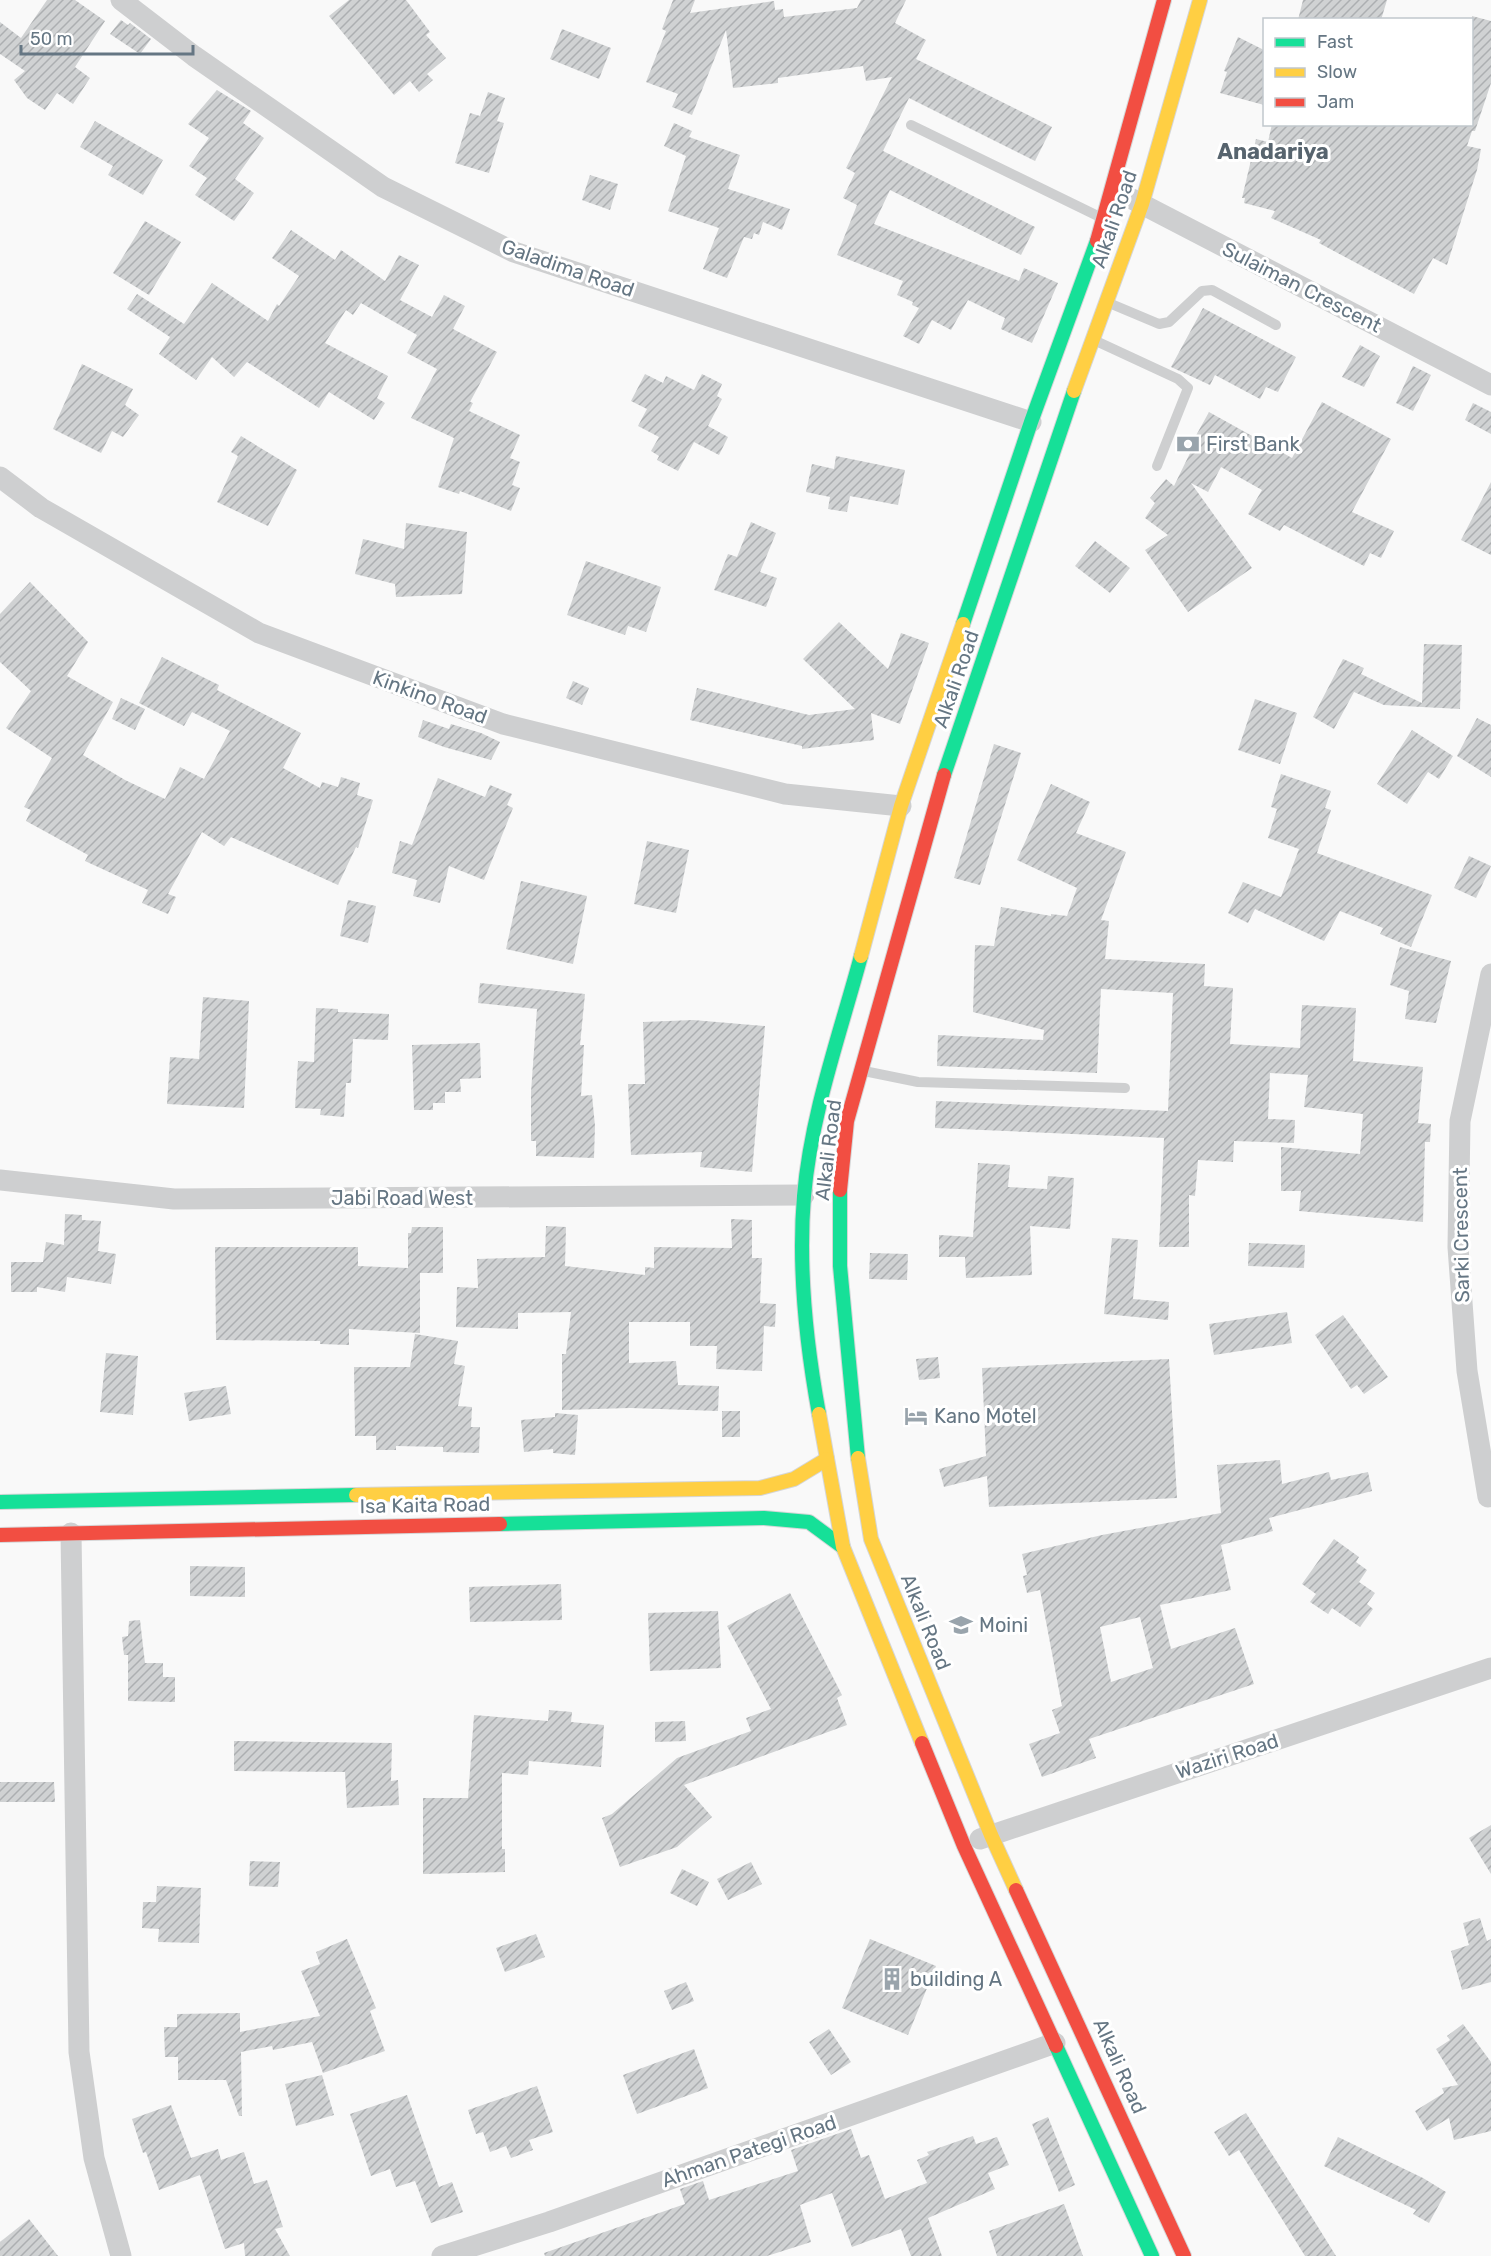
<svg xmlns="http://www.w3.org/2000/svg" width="1491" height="2256" viewBox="0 0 1491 2256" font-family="Rubik,sans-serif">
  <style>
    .building { fill: url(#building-hatch); fill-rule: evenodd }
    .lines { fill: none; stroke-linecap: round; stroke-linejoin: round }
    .fast-casing { stroke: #d5d6d7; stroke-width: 16 }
    .slow-casing { stroke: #d5d6d7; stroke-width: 16 }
    .jam-casing { stroke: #d5d6d7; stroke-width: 16 }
    .lane { stroke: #cecfd0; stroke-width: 10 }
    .street { stroke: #cecfd0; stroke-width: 21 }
    .fast { stroke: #16e098; stroke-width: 14 }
    .slow { stroke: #ffcf43; stroke-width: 14 }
    .jam { stroke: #f24e42; stroke-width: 14 }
    .labels { text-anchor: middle; stroke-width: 6; stroke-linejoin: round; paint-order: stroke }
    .street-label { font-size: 20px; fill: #657683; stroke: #fff }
    .poi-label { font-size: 20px; fill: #657683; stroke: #fff; text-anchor: start }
    .quarter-label { font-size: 22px; font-weight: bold; fill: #57646e; stroke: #fff }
  </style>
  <defs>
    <pattern id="building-hatch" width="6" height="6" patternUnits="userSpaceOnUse" patternTransform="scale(1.5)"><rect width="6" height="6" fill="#d0d2d3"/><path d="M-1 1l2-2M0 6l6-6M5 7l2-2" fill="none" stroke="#acafb1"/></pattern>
  </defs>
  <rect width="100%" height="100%" fill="#f9f9f9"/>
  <g class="building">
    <polygon points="47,0 75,0 105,21 75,67 90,78 73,104 57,93 45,110 27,98 14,80 25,71 0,54 0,22 21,38"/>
    <polygon points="349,0 406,0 430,32 426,35 446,58 427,74 433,80 419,92 410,81 394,95 329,16"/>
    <polygon points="673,0 695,0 690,13 774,1 775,10 783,9 784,17 857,8 861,0 906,0 895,23 926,40 916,59 1052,127 1035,161 909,98 883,151 1035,227 1021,255 890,190 874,224 1019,281 1024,268 1058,283 1032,343 1001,329 1005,318 968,300 951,330 932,320 919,344 903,336 919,308 912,305 913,302 897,295 903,281 837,255 857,205 843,198 855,173 846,168 892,77 866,81 863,66 778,78 778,83 733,88 726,30 692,115 672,107 678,94 646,82 666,31 662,29"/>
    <polygon points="1303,0 1387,0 1381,20 1298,20"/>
    <polygon points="1472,16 1491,21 1491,83 1475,131 1472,131 1467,146 1481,149 1477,170 1447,265 1433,258 1414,294 1319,243 1321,240 1271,218 1275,211 1244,203 1245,198 1242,198 1256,139 1268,142 1272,124 1472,124"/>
    <polygon points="121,20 128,25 130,23 151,39 140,54 110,34"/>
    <polygon points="562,29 611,48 599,79 550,59"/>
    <polygon points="1238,37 1264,50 1264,105 1220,93 1227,72 1224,71"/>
    <polygon points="217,90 251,111 243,123 264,138 235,179 254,193 234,221 195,195 207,178 189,166 209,138 188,124"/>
    <polygon points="488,92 505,98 497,121 504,123 489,173 455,163 470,113 480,116"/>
    <polygon points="95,121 163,160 143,195 108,175 113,166 80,147"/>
    <polygon points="674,123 692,131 689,137 740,155 728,189 790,209 782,230 763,222 759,235 754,233 752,239 744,237 727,278 703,269 719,228 668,211 686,156 664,146"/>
    <polygon points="590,175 618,184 610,210 582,200"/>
    <polygon points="145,221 181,242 149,295 113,273"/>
    <polygon points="291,230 335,260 341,250 385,281 399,255 419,265 400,300 432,317 444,295 465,306 453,329 497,352 470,402 473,403 469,411 520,435 510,458 520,462 512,485 520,488 511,511 460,491 459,494 438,487 454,438 411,418 437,369 407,353 417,335 361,303 353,315 346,310 325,343 388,376 377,398 385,403 374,420 329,392 319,408 247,362 234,377 212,357 196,380 159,354 170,337 127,309 137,294 184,324 212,283 268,321 277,304 279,306 299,276 272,258"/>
    <polygon points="1203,308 1296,357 1278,392 1266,387 1260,399 1215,375 1210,385 1171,367"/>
    <polygon points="1360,345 1380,356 1364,387 1342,377"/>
    <polygon points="82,364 133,389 125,405 139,415 123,437 112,431 101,453 53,429"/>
    <polygon points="1413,366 1431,375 1413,411 1396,403"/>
    <polygon points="645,374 663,383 666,376 694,390 702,374 722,384 717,396 722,399 708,426 728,437 719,455 694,442 678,471 657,460 659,456 651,451 659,437 638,426 647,409 631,401"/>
    <polygon points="1322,402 1391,439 1352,512 1394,531 1381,558 1370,553 1364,566 1284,525 1280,531 1248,514 1262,490 1221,467 1208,492 1191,483 1252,568 1188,612 1145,550 1168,535 1145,518 1155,503 1150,498 1166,479 1174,486 1191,451 1188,450 1209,412 1292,458"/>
    <polygon points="1473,403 1491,412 1491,434 1465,420"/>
    <polygon points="241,436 297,470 268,526 217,502 238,456 231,452"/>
    <polygon points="836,456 905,470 898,505 850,496 847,512 828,509 830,497 806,492 812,464 834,469"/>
    <polygon points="1491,482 1491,555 1461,540"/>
    <polygon points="751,522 776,533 760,572 777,578 766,607 714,590 728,554 737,557"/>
    <polygon points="406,523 467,532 462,594 396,597 395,584 355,574 363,539 404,549"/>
    <polygon points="1095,541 1130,568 1110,593 1075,566"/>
    <polygon points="586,561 661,587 646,632 628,626 625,635 567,615"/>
    <polygon points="30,582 88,642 67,676 113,702 83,755 125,780 165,799 180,767 204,779 230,731 192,712 184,726 139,703 162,657 219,685 217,690 301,733 283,768 320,788 322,782 338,787 341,777 360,783 357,795 373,800 358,848 356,847 338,885 231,837 224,846 202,832 168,894 176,897 168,914 142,903 148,890 85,861 88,855 26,821 31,810 24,807 52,758 6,728 31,691 0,662 0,614"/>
    <polygon points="839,622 888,669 901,633 929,643 900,724 871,713 874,740 802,749 802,746 690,720 697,688 809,715 855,709 803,659"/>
    <polygon points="1424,644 1462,645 1460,709 1384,705 1354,692 1334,729 1313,717 1343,659 1364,668 1361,674 1422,703"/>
    <polygon points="573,681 589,688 582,705 566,698"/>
    <polygon points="121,698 145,709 135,730 112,719"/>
    <polygon points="1255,699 1297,713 1280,764 1238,750"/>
    <polygon points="1477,718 1491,725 1491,777 1457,756"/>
    <polygon points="423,720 449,729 451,724 481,733 500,742 491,760 444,747 418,737"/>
    <polygon points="1412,730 1453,756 1439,779 1428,772 1407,804 1377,784"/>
    <polygon points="994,744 1021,753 980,885 954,878"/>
    <polygon points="1281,774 1331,791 1325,808 1331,810 1317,853 1432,895 1411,947 1380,934 1383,928 1340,911 1324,941 1255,909 1248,923 1228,913 1243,882 1281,897 1299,849 1268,838 1277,809 1271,807"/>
    <polygon points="438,778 485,797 490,785 512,794 507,805 513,808 484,880 449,866 440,903 413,896 417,880 392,873 400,841 412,845"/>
    <polygon points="1051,784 1090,802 1076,833 1126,852 1101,920 1109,921 1105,959 1205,964 1204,986 1233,988 1230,1044 1300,1048 1302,1005 1356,1008 1353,1061 1423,1067 1418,1123 1431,1124 1430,1142 1425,1142 1423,1222 1299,1211 1301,1191 1281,1191 1281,1147 1360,1154 1363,1114 1304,1107 1308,1075 1270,1073 1268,1119 1295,1120 1294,1143 1234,1141 1233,1162 1198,1160 1195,1196 1189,1195 1189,1247 1159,1247 1164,1138 935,1128 936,1101 1168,1111 1173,993 1101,989 1097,1073 937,1066 938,1035 1043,1040 1044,1030 973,1012 975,945 994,946 1001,907 1051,916 1051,914 1067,916 1077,888 1017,860"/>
    <polygon points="647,841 689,850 676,913 634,904"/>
    <polygon points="1469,856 1491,866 1476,898 1454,888"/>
    <polygon points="521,881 587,896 573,964 506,949"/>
    <polygon points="348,900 376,906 368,943 340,936"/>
    <polygon points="1400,947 1451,961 1436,1023 1405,1019 1409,991 1390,985"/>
    <polygon points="480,983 585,994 580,1045 584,1045 581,1096 592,1095 595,1126 594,1158 536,1156 536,1141 531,1141 531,1092 537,1009 478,1003"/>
    <polygon points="203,997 249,1001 244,1108 167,1104 170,1057 199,1059"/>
    <polygon points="316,1008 338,1009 338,1012 389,1014 388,1040 353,1039 351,1083 346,1083 344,1117 320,1115 321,1109 295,1108 298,1061 314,1062"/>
    <polygon points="693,1020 765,1026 752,1172 700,1167 702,1152 631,1155 628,1084 645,1084 643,1022"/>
    <polygon points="480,1043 481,1078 460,1079 461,1092 445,1092 445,1103 433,1103 433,1110 414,1110 412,1045"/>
    <polygon points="978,1163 1010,1165 1008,1187 1047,1189 1048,1176 1074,1178 1070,1229 1030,1226 1032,1275 966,1278 965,1257 939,1257 939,1235 973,1237"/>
    <polygon points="65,1214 82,1215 82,1220 101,1221 98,1251 116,1254 111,1284 67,1277 65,1292 37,1287 37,1292 11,1292 11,1262 43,1262 46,1242 64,1245"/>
    <polygon points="731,1219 752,1220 752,1258 762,1258 760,1303 776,1304 775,1327 764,1326 762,1371 716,1369 717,1346 690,1346 690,1322 629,1322 629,1363 676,1361 678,1385 719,1386 718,1411 630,1408 562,1410 562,1354 566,1354 571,1312 518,1313 518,1329 456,1327 457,1287 478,1288 477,1259 545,1257 546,1226 566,1227 565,1266 645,1275 645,1267 654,1268 654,1247 732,1248"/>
    <polygon points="412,1227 443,1227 443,1273 420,1273 420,1333 349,1329 349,1345 320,1344 320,1341 216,1340 215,1247 358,1247 358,1266 408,1268 408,1233 411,1233"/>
    <polygon points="1112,1238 1138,1240 1133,1299 1169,1302 1168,1320 1104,1314"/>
    <polygon points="1249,1243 1305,1245 1304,1268 1248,1266"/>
    <polygon points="870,1253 908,1254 907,1280 869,1279"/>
    <polygon points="1287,1312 1292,1343 1214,1355 1209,1324"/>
    <polygon points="1343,1315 1388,1377 1364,1394 1357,1385 1351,1389 1315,1335"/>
    <polygon points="415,1334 458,1341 454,1364 465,1366 458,1406 472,1407 471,1427 480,1427 479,1453 443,1452 443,1447 396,1446 396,1450 376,1450 376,1436 355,1436 354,1367 410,1367"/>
    <polygon points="106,1353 138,1356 133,1415 100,1412"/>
    <polygon points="938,1357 940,1378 919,1380 916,1359"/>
    <polygon points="1169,1359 1177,1498 989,1507 987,1476 944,1487 939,1469 986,1456 982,1368"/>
    <polygon points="226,1386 231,1414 189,1421 184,1393"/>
    <rect x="722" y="1411" width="18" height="26"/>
    <polygon points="555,1413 578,1415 575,1455 553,1453 553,1449 524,1452 521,1420 555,1417"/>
    <path d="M1280,1460L1282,1484L1329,1472L1331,1480L1368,1472L1372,1491L1269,1518L1273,1531L1221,1545L1231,1590L1160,1605L1171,1649L1235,1628L1254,1684L1089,1739L1096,1758L1042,1777L1029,1744L1060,1733L1052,1710L1062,1706L1040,1590L1027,1593L1023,1576L1027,1575L1022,1554L1102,1535L1221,1513L1217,1465ZM1140,1617L1153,1668L1111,1682L1100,1627Z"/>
    <polygon points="1334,1539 1359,1557 1356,1562 1367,1570 1359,1582 1375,1593 1367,1604 1373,1609 1360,1627 1332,1608 1328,1614 1310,1602 1316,1594 1302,1584"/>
    <polygon points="190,1566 245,1567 245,1597 190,1596"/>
    <polygon points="561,1584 562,1620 470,1622 469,1587"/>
    <polygon points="790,1593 842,1695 837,1698 847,1725 684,1785 712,1817 677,1847 620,1867 602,1818 612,1814 677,1758 751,1731 746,1718 771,1709 727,1626"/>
    <polygon points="718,1611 721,1668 650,1671 648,1613"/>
    <polygon points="140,1620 145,1663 163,1663 163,1677 175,1677 175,1702 128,1701 128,1655 124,1655 122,1637 128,1636 129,1621"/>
    <polygon points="549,1710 572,1712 571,1722 604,1725 601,1767 529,1761 528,1775 502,1773 502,1849 505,1849 505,1872 423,1874 423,1798 468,1798 474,1715 548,1721"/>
    <polygon points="685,1721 686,1741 655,1742 655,1722"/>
    <polygon points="234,1741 392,1743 391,1781 398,1780 399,1805 347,1808 345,1772 234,1771"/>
    <polygon points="0,1782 54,1782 55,1802 0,1802"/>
    <polygon points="1491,1825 1491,1874 1469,1838"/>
    <polygon points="250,1861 280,1862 278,1887 249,1886"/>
    <polygon points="751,1862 762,1884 728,1900 717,1879"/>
    <polygon points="682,1869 709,1882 697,1906 670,1893"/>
    <polygon points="157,1886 201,1888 199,1943 158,1942 159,1929 142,1928 143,1902 156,1902"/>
    <polygon points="1480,1918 1487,1941 1491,1939 1491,1982 1462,1990 1451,1951 1469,1945 1463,1923"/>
    <polygon points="536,1934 545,1957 505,1972 496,1948"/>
    <polygon points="347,1939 376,2008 370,2011 385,2051 323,2073 312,2042 273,2050 272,2046 241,2052 242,2116 239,2116 226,2080 178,2080 178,2057 165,2057 164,2027 177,2027 177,2014 240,2013 240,2032 320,2016 301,1971 320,1964 316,1952"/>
    <polygon points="870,1939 936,1966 908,2035 842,2008"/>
    <polygon points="686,1982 694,2001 672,2010 664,1991"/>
    <polygon points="1463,2024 1491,2062 1491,2131 1454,2140 1449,2118 1427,2131 1415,2111 1444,2093 1442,2088 1458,2085 1436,2049 1450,2040 1447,2036"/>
    <polygon points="829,2029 851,2062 831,2075 809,2042"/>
    <polygon points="694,2049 708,2088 637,2114 623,2075"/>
    <polygon points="322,2075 334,2115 296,2126 285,2084"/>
    <polygon points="537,2086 553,2132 529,2140 533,2150 511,2158 506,2146 490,2152 483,2132 476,2134 468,2110"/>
    <polygon points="407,2095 439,2187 452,2182 463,2212 431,2223 415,2181 396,2187 390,2169 371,2176 350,2114"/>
    <polygon points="171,2105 191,2158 218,2149 221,2160 244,2152 254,2184 267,2180 283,2227 275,2229 290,2256 245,2256 244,2243 225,2249 200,2175 159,2190 146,2152 143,2153 132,2119"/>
    <polygon points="1246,2113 1313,2219 1336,2256 1305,2256 1239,2150 1229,2156 1214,2132"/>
    <polygon points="1048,2117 1075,2185 1059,2192 1032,2124"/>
    <polygon points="851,2129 861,2158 869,2155 885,2199 927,2183 917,2160 929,2155 927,2152 973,2136 976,2144 997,2137 1009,2165 988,2173 995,2189 928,2218 942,2256 911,2256 901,2229 852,2247 832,2193 800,2205 811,2242 767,2256 545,2256 544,2253 685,2204 680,2189 703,2181 709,2200 798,2171 791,2150"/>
    <polygon points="1338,2137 1423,2178 1446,2192 1429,2223 1413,2214 1416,2210 1324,2166"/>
    <polygon points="1064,2204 1083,2256 997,2256 989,2231"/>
    <polygon points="29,2219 58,2256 0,2256 0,2242"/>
  </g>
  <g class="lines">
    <g class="fast-casing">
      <g id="fast">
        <polyline points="963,624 1031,422 1097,241"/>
        <polyline points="944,775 1074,391"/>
        <polyline points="840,1190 840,1266 858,1458"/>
        <path d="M819,1414C806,1343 798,1268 804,1196C811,1114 840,1034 861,956"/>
        <polyline points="0,1502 356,1495"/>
        <polyline points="500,1524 764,1518 809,1522 843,1547"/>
        <polyline points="1056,2046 1152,2256"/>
      </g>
    </g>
    <g class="slow-casing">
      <g id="slow">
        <polyline points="1074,391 1142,204 1200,0"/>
        <polyline points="861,956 901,806 963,624"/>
        <polyline points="819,1414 843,1547 922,1743"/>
        <polyline points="858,1458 871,1539 991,1835 1016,1890"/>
        <polyline points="356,1495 760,1488 794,1479 827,1459"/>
      </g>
    </g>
    <g class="jam-casing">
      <g id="jam">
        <polyline points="1097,241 1164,0"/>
        <polyline points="840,1190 847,1121 944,775"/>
        <polyline points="0,1535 500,1524"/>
        <polyline points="922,1743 964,1846 1056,2046"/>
        <polyline points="1016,1890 1184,2256"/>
      </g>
    </g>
    <g class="lane">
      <polyline points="911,125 1104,219"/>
      <polyline points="1109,303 1159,324 1169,322 1202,291 1212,290 1276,325"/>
      <polyline points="1096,341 1178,379 1188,388 1157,466"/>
      <polyline points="864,1071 918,1082 1125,1088"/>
    </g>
    <g class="street">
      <polyline points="121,0 194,56 383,187 514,252 1031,422"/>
      <polyline points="1132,199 1491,385"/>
      <polyline points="0,477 41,508 259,633 503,724 785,794 901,806"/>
      <polyline points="0,1180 174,1199 804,1195"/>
      <polyline points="1488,1497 1467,1371 1458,1247 1460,1121 1491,974"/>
      <polyline points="71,1533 79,2052 94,2158 121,2256"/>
      <polyline points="980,1839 1491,1668"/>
      <polyline points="442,2256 549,2222 1055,2043"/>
    </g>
    <use href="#fast" class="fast"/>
    <use href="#slow" class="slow"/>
    <use href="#jam" class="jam"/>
  </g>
  <defs>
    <g id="bank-bare" transform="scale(1.8)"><path d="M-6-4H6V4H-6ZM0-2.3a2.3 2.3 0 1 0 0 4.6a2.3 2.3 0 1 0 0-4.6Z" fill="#99a4ac" stroke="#fff" stroke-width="2.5" paint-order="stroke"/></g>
    <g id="hotel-bare" transform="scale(1.8)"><path d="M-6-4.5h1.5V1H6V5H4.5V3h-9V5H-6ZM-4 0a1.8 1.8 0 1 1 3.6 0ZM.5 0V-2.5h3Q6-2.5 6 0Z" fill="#99a4ac" stroke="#fff" stroke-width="2.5" paint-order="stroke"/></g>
    <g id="school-bare" transform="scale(1.8)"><path d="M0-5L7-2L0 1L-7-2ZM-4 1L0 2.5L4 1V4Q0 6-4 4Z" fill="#99a4ac" stroke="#fff" stroke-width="2.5" paint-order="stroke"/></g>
    <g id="building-bare" transform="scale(1.8)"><path d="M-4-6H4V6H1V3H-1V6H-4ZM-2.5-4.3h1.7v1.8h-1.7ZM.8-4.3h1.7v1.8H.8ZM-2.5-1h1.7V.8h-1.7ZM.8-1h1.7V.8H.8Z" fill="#99a4ac" stroke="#fff" stroke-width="2.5" paint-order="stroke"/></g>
  </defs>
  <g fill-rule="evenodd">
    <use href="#bank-bare" x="1188" y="444"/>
    <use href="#hotel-bare" x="916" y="1416"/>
    <use href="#school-bare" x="961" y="1625"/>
    <use href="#building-bare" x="892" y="1979"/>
  </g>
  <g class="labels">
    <g class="street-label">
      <text transform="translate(1114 219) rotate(-71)" y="7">Alkali Road</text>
      <text transform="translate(568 268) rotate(19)" y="7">Galadima Road</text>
      <text transform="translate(1302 287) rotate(27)" y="7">Sulaiman Crescent</text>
      <text transform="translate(956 679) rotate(-71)" y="7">Alkali Road</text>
      <text transform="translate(430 697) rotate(20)" y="7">Kinkino Road</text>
      <text transform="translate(828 1150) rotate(-83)" y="7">Alkali Road</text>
      <text x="402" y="1205">Jabi Road West</text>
      <text transform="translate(1461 1235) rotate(-91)" y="7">Sarki Crescent</text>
      <text transform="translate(425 1505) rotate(-1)" y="7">Isa Kaita Road</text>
      <text transform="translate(926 1622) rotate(68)" y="7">Alkali Road</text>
      <text transform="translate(1227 1756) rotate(-18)" y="7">Waziri Road</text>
      <text transform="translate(1120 2066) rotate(66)" y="7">Alkali Road</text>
      <text transform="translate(749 2151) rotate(-19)" y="7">Ahman Pategi Road</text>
    </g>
    <g class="poi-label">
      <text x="1206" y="451">First Bank</text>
      <text x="934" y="1423">Kano Motel</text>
      <text x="979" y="1632">Moini</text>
      <text x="910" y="1986">building A</text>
    </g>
    <g class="quarter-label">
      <text x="1273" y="159">Anadariya</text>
    </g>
  </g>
  <rect x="1263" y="18" width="210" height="108" fill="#ffffff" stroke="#c1c8cd" stroke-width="1.5"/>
  <rect x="1275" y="38" width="30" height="9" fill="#16e098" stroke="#c1c8cd" stroke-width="1.5"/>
  <text x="1317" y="48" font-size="18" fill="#657683">Fast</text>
  <rect x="1275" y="68" width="30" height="9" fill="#ffcf43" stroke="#c1c8cd" stroke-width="1.5"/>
  <text x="1317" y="78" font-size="18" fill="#657683">Slow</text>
  <rect x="1275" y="98" width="30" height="9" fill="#f24e42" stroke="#c1c8cd" stroke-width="1.5"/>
  <text x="1317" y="108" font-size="18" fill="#657683">Jam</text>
  <path d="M21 45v9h172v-9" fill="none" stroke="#657683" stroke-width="3"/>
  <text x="30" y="45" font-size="18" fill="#657683" stroke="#ffffff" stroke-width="4.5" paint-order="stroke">50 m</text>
</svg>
